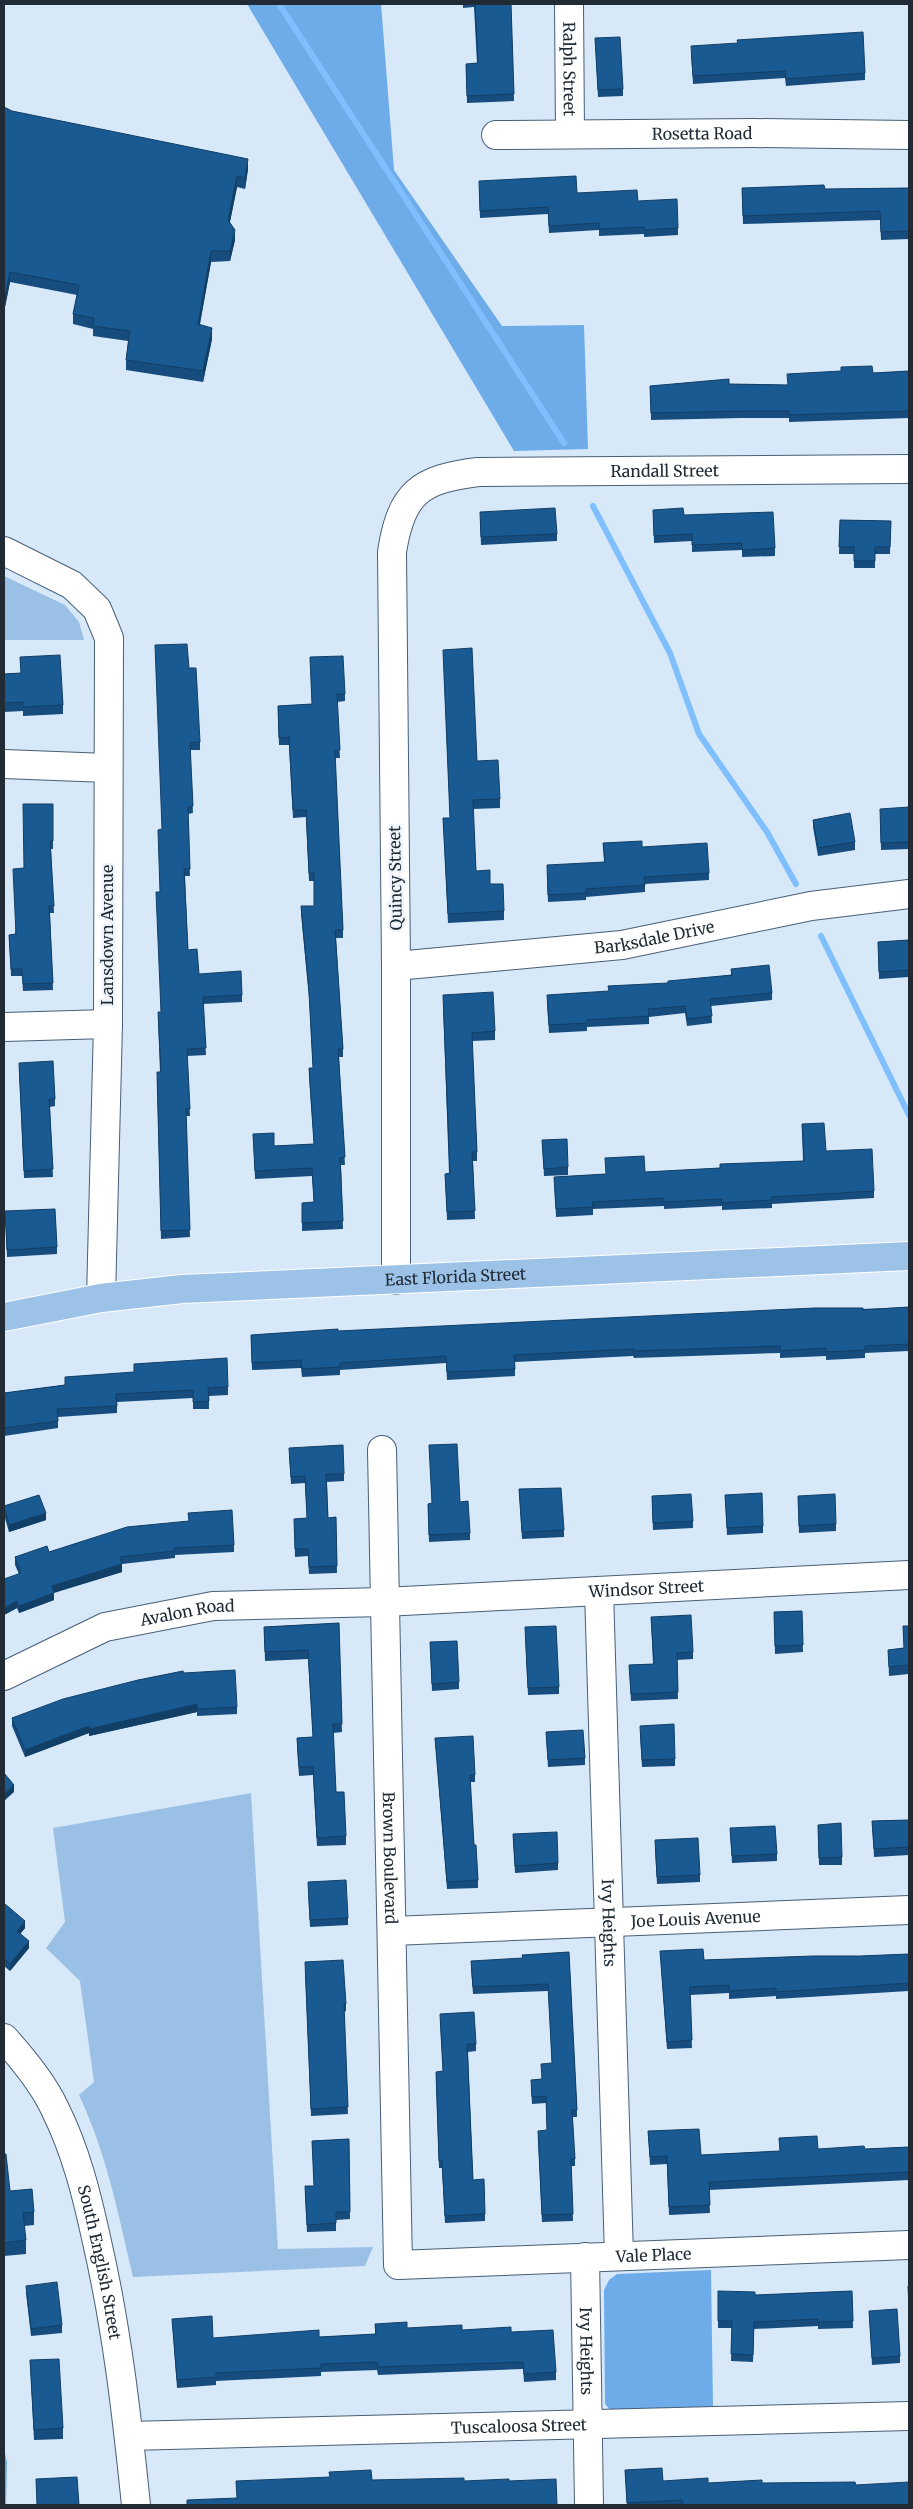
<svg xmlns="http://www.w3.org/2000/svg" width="913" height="2509" viewBox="0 0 913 2509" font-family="Merriweather,serif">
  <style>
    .green { fill: #9bc0e6 }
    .forest { fill: #6dace9 }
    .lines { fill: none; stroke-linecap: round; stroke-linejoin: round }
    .stream { stroke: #80bffe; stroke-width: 6 }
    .minor-casing { stroke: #475f77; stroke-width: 30 }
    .major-casing { stroke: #fff; stroke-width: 30 }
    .minor { stroke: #fff; stroke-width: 28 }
    .major { stroke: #9dc2e7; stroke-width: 28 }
    .wall { fill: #164d7e }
    .shaded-wall { fill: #123f66 }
    .building { fill: #195a92; stroke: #123f66 }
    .labels { text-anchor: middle; stroke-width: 5; stroke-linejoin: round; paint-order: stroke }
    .street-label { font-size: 16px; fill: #202b35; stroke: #eef4fa }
  </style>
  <rect width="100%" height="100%" fill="#d7e8f9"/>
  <g class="green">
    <polygon points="4,576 65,605 79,622 84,640 4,640"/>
    <path d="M251,1793L278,2249L373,2247L365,2266L133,2277C118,2213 107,2155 79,2095L94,2082L80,1981L46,1948L65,1922L53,1828Z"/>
  </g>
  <g class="forest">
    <polygon points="247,4 381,4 394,170 502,326 584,325 588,449 514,451"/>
    <polygon points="711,2270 713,2407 612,2412 605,2404 604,2290 609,2280 617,2274"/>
    <polygon points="4,2449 7,2462 6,2505 4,2505"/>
  </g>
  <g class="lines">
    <g class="stream">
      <polyline points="279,4 564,443"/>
      <polyline points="593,506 670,653 699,734 767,832 796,884"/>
      <polyline points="821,936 909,1115"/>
    </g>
    <g class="minor-casing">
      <g id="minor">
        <path id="s1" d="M569,4L570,134"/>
        <path id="s2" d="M496,135L754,133L909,135"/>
        <polyline points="4,551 72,585 97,609 109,638 108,1024 101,1298"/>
        <polyline points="4,764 107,768"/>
        <path id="s3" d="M396,966L622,945L811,906L909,894"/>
        <polyline points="4,1027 108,1024"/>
        <path id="s4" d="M396,1280V966L392,552C401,493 420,479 478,472L909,469"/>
        <path id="s5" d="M382,1450L398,2265L909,2245"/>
        <path id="s6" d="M599,1591L619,2256"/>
        <path id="s7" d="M4,1676L105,1627L213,1606L384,1602L909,1575"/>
        <path id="s8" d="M392,1931L909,1910"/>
        <path id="s9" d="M4,2038C23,2059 43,2083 55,2109C76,2151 87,2196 97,2242C117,2329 127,2417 136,2505"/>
        <path id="s10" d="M585,2257L589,2505"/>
        <path id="s11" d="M129,2436L909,2416"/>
      </g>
    </g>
    <g class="major-casing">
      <g id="major">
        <path id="s12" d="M4,1317L101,1298L182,1289L909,1256"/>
      </g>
    </g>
    <use href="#minor" class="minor"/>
    <use href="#major" class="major"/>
  </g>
  <g class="wall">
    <polygon points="463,4 513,4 513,5 511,5 514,101 467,103 466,64 477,63 474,7 463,8"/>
    <polygon points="595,38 623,89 623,96 598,97"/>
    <polygon points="691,53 865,73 865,80 786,86 785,78 693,84"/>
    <polygon points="4,107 12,111 248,169 245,189 237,187 230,222 235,240 230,261 211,262 200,324 212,339 203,382 126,370 126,360 128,341 93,336 93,329 73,324 73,314 77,295 10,282 4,312"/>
    <polygon points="479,188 577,193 638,201 678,228 678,235 644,237 644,234 599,236 599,230 549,233 548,214 480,218"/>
    <polygon points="742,188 825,189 909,188 909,239 881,240 880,220 743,224"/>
    <polygon points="909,371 909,418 789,422 789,418 742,418 651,420 650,386 729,384 787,385 873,373"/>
    <polygon points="653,510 684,515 775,548 775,556 742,557 742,550 692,552 692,541 654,543"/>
    <polygon points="480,519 557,534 557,541 481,545"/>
    <polygon points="840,520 891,521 890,554 875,554 875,568 854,568 854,554 839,554"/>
    <polygon points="443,650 477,761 500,799 500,808 473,809 476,871 490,884 504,911 504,920 448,923 443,818 450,818"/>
    <polygon points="20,657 63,705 63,714 23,716 23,711 4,712 4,674 21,673"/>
    <polygon points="310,657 345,694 345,701 337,702 340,758 335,758 343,930 343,938 336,938 343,1049 343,1057 339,1057 345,1165 341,1165 343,1229 302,1231 302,1203 314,1202 312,1176 255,1179 253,1134 274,1146 314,1144 309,1076 309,1068 313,1068 309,998 301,914 301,906 314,906 314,881 309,881 306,817 293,818 289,745 279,745 278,714 278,706 312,704"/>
    <polygon points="189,668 200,742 200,750 190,750 193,813 188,814 190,876 185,876 188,950 199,974 242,995 242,1002 203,1004 206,1055 187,1056 190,1116 186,1116 190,1237 161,1239 157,1079 160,1072 158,1019 161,1012 160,892"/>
    <polygon points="53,804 53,849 51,849 54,913 50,913 53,990 23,991 22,976 11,976 9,935 15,934 24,868"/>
    <polygon points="909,807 909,849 881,850 880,816"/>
    <polygon points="813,820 855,842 855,850 818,856 813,827"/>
    <polygon points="603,843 642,847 709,873 709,880 645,884 645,892 586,897 586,900 548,902 547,872 604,862"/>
    <polygon points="909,940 909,977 879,979 878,942"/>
    <polygon points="731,969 772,993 772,1000 711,1006 712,1023 687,1026 685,1013 649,1017 649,1024 587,1027 587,1031 549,1033 547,1002 668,983 731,975"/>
    <polygon points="443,1003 495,1031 495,1040 472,1041 477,1152 477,1161 473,1161 475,1219 447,1220 445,1174 449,1173"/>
    <polygon points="19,1070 55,1099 55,1106 50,1107 53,1177 24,1178"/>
    <polygon points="802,1124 826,1151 874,1191 874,1198 772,1204 772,1208 722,1210 722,1206 664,1209 664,1206 593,1209 593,1215 556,1217 554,1177 720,1168 803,1161"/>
    <polygon points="542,1140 568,1167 568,1175 544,1176"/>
    <polygon points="5,1211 57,1247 57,1254 7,1257"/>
    <polygon points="909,1307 909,1351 865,1353 865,1358 826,1360 826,1356 780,1358 780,1353 634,1358 633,1356 515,1362 515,1376 447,1380 446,1363 340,1370 340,1375 302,1377 301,1368 252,1370 251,1335"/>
    <polygon points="134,1364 228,1387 228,1395 209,1396 209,1409 193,1409 193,1398 117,1402 117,1413 58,1417 58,1428 4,1436 4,1393 65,1385 65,1377 134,1373"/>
    <polygon points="429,1445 470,1533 470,1540 429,1542 428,1504 432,1503"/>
    <polygon points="289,1455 344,1474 344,1481 327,1482 328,1518 336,1517 337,1573 309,1574 308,1556 295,1557 294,1519 307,1518 305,1483 291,1484"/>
    <polygon points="519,1489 564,1530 564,1537 522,1539"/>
    <polygon points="725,1495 763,1526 763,1533 727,1535"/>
    <polygon points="652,1496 693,1521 693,1528 653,1530"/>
    <polygon points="798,1496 836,1524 836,1531 799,1533"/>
    <polygon points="4,1506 46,1520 9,1532 4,1515"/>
    <polygon points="234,1545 234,1552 175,1555 175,1558 122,1564 122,1572 54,1593 54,1600 19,1613 17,1608 4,1615 19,1574 15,1565 15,1557 49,1552"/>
    <polygon points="802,1611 803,1652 775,1654 774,1612"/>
    <polygon points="651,1617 693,1652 693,1659 677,1660 678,1699 631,1701 629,1665 653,1664"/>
    <polygon points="339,1623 342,1732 333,1733 336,1792 346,1836 346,1845 317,1846 313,1775 299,1776 297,1747 297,1738 313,1737 308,1659 265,1661 264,1627"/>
    <polygon points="903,1626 909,1626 909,1674 889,1676 888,1650 904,1648"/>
    <polygon points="525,1634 559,1687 559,1694 528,1695"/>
    <polygon points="430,1642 459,1682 459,1689 432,1691"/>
    <polygon points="184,1673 237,1707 237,1714 197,1716 197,1712 89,1736 89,1733 25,1757 12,1726 12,1718"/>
    <polygon points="546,1732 585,1758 585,1765 548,1767"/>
    <polygon points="640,1733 675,1759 675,1766 642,1767"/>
    <polygon points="435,1738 475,1775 475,1782 470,1782 474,1845 478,1880 478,1888 447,1889"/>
    <polygon points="909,1820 909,1855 874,1857 872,1821"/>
    <polygon points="730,1828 777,1854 777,1861 732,1863"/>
    <polygon points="818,1832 842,1857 842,1865 819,1865"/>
    <polygon points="513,1834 558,1863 558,1870 515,1873"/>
    <polygon points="655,1847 700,1875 700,1882 657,1884"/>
    <polygon points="308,1889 348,1918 348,1925 310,1927"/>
    <polygon points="4,1905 25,1928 20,1934 29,1948 10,1971 4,1966"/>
    <polygon points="660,1951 704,1960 860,1956 909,1954 909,1991 776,1999 776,1996 729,1999 729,1993 690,1995 692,2048 667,2049"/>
    <polygon points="569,1952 577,2110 577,2117 572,2117 575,2159 575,2166 571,2166 573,2221 542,2222 538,2137 547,2130 546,2103 532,2104 531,2086 541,2079 552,2063 548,1991 473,1994 471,1968 523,1958"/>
    <polygon points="305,1969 346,2004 346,2011 344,2012 348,2114 311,2116"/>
    <polygon points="440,2021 476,2044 476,2051 468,2052 473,2180 485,2214 485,2221 445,2223 442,2168 439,2168 436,2079 443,2071"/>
    <polygon points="648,2131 701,2155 780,2151 779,2138 818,2149 865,2149 909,2147 909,2180 709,2190 710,2213 669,2215 667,2164 650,2165"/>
    <polygon points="349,2139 350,2219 336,2220 336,2231 307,2232 305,2193 314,2186 312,2141"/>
    <polygon points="4,2154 10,2191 34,2212 34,2225 24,2226 26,2240 26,2254 4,2256"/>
    <polygon points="26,2286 62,2325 62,2333 31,2336 26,2293"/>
    <polygon points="718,2291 755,2295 852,2291 853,2328 818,2329 818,2326 754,2329 753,2362 731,2361 732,2328 718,2328"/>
    <polygon points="869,2311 900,2356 900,2363 872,2365"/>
    <polygon points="172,2319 213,2338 319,2337 375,2334 375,2324 407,2328 511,2332 556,2372 556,2380 524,2382 523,2369 378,2375 377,2370 321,2372 321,2376 216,2381 216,2385 177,2388"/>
    <polygon points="30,2360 63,2428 63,2439 34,2440"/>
    <polygon points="625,2470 663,2481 708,2483 856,2485 909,2505 627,2505"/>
  </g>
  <g class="shaded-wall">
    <polygon points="248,159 248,169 245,189 245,178"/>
    <polygon points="237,176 237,187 228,231 228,220"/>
    <polygon points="235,230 235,240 230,261 230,251"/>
    <polygon points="211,251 211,262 198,334 198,324"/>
    <polygon points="10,272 10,282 4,312 4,302"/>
    <polygon points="212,328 212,339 203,382 203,371"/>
    <polygon points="46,1513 46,1520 9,1532 9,1525"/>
    <polygon points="122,1564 122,1572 52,1593 52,1586"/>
    <polygon points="54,1593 54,1600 19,1613 19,1606"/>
    <polygon points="17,1601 17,1608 4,1615 4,1608"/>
    <polygon points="197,1704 197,1712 89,1736 89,1729"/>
    <polygon points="89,1726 89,1733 25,1757 25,1750"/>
    <polygon points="14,1785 14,1792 4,1801 4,1794"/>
    <polygon points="25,1921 25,1928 17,1938 17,1931"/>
    <polygon points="29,1941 29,1948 10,1971 10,1964"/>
  </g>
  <g class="building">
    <polygon points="475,4 511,4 514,94 467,96 466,64 478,63"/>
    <polygon points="863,32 865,73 786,79 785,71 693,76 691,46 738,43 737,40"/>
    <polygon points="620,37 623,89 598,90 595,38"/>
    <polygon points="4,107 12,111 248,159 245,178 237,176 228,220 235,230 230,251 211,251 198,324 212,328 203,371 126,360 130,331 93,326 94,318 73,314 79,285 10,272 4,302"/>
    <polygon points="576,176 577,193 637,190 638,201 677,199 678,228 644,230 644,227 599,229 599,223 549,226 548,207 480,211 479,181"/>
    <polygon points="824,185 825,189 909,188 909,231 881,232 880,211 743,216 742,188"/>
    <polygon points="872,366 873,373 909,371 909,411 789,415 789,411 742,411 651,413 650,386 729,379 729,384 788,385 787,374 841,371 841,367"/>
    <polygon points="555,508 557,534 481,537 480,512"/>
    <polygon points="683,508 684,515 773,512 775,548 742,550 742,543 692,545 692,534 654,536 653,510"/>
    <polygon points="840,520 891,521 890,547 875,547 875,561 854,561 854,547 839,547"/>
    <polygon points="187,644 189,668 196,668 200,742 190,743 193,806 188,807 190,869 184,869 188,950 197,949 199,974 241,971 242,995 203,997 206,1048 187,1049 190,1109 186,1109 190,1230 161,1231 157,1072 161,1072 158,1012 161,1012 156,892 160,892 158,830 162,829 155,645"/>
    <polygon points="472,648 477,761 498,760 500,799 473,800 476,871 490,870 490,884 503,884 504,911 448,914 443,818 450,818 443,650"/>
    <polygon points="60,655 63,705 23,707 23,702 4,703 4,674 21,673 20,657"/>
    <polygon points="343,656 345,694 337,694 340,750 335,751 343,930 335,930 343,1049 338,1049 345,1157 340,1158 343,1221 302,1223 302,1203 314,1202 312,1168 255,1171 253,1134 274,1133 274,1146 314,1144 309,1068 313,1068 309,991 301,906 314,906 314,873 309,873 306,810 293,810 289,737 279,738 278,706 312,704 310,657"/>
    <polygon points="23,804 53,804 53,841 50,841 54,906 49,906 53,983 23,984 22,969 11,969 9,935 16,934 13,869 24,868"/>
    <polygon points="909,807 909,842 881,843 880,809"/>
    <polygon points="850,813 855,842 818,848 813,820"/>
    <polygon points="642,841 642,847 707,843 709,873 644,877 645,885 586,889 586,893 548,895 547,865 605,862 603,843"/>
    <polygon points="909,940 909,970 879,972 878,942"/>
    <polygon points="769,965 772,993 710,999 712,1016 687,1019 685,1006 648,1009 649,1016 587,1020 587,1023 549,1025 547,995 609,991 608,986 668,983 668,981 732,975 731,969"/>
    <polygon points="493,992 495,1031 472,1033 477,1152 472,1152 475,1211 447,1212 445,1174 450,1173 443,995"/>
    <polygon points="53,1061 55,1099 49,1099 53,1169 24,1171 19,1063"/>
    <polygon points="824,1123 826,1151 872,1149 874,1191 771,1197 772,1200 722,1203 722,1199 664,1202 664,1198 592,1202 593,1207 556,1209 554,1177 606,1174 605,1158 644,1156 645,1172 720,1168 720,1164 804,1161 802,1124"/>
    <polygon points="567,1139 568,1167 544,1169 542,1140"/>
    <polygon points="55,1209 57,1247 7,1250 5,1211"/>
    <polygon points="909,1307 909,1344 865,1346 865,1350 826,1352 826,1348 780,1351 780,1346 634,1351 633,1349 514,1355 515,1369 447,1372 446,1356 340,1363 340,1367 302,1369 301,1360 252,1363 251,1335 338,1329 338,1331 814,1308 863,1308 863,1310"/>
    <polygon points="227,1358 228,1387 208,1388 209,1401 193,1402 193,1390 116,1394 117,1406 57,1409 58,1421 4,1428 4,1393 65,1385 65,1377 134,1372 134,1364"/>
    <polygon points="457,1444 460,1502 468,1501 470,1533 429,1535 428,1504 432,1503 429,1445"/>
    <polygon points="343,1445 344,1474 326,1474 328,1518 336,1517 337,1566 309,1567 308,1549 295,1549 294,1519 307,1518 305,1476 291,1477 289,1448"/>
    <polygon points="561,1488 564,1530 522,1532 519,1489"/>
    <polygon points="762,1493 763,1526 727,1528 725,1495"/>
    <polygon points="691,1494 693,1521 653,1523 652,1496"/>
    <polygon points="835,1494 836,1524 799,1526 798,1496"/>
    <polygon points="39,1495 46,1513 9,1525 4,1506"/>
    <polygon points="232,1510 234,1545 175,1548 175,1551 120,1557 122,1564 52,1586 54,1593 19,1606 17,1601 4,1608 4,1579 21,1573 15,1557 47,1546 49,1552 127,1527 189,1521 188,1513"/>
    <polygon points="802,1611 803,1645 775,1646 774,1612"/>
    <polygon points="691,1615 693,1652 677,1653 678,1692 631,1694 629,1665 654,1664 651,1617"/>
    <polygon points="339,1623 342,1724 333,1724 336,1792 344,1792 346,1836 317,1838 313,1767 299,1767 297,1738 313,1737 308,1650 265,1652 264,1627"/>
    <polygon points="556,1626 559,1687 528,1688 525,1627"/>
    <polygon points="903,1626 909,1626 909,1665 889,1667 888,1650 904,1648"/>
    <polygon points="457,1641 459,1682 432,1684 430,1642"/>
    <polygon points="235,1670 237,1707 197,1709 197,1704 89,1729 89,1726 25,1750 12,1718 63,1699 138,1680 183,1671 184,1673"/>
    <polygon points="674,1724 675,1759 642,1760 640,1726"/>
    <polygon points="583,1730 585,1758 548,1760 546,1732"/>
    <polygon points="473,1736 475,1775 470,1775 474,1845 476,1845 478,1880 447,1882 435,1738"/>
    <polygon points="4,1773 14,1785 4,1794"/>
    <polygon points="909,1820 909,1847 874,1849 872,1821"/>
    <polygon points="841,1823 842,1857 819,1858 818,1825"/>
    <polygon points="775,1826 777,1854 732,1856 730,1828"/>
    <polygon points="557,1832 558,1863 515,1866 513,1834"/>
    <polygon points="698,1838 700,1875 657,1877 655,1840"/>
    <polygon points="346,1880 348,1918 310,1920 308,1882"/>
    <polygon points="5,1904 25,1921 17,1931 29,1941 10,1964 4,1958 4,1905"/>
    <polygon points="703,1949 704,1960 813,1956 860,1956 909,1954 909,1983 776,1992 776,1988 729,1991 729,1985 690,1987 692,2040 667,2042 660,1951"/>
    <polygon points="569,1952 577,2110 572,2110 575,2159 571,2159 573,2214 542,2215 538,2131 547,2130 546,2096 532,2097 531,2080 542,2079 541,2064 552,2063 548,1984 473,1987 471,1961 523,1958 522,1955"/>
    <polygon points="343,1960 346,2004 344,2004 348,2107 311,2109 305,1962"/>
    <polygon points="474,2012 476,2044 467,2044 473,2180 484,2179 485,2214 445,2216 442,2161 439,2161 436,2072 443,2071 440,2014"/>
    <polygon points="699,2129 701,2155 780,2151 779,2138 817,2136 818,2149 864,2146 865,2149 909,2147 909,2172 709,2182 710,2205 669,2207 667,2156 650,2157 648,2131"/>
    <polygon points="349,2139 350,2212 336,2212 336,2223 307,2225 305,2186 314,2186 312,2141"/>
    <polygon points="4,2154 6,2154 10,2191 32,2189 34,2212 23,2213 26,2240 4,2243"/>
    <polygon points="57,2282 62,2325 31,2329 26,2286"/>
    <polygon points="908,2286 909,2286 909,2309"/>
    <polygon points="718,2291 755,2292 755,2295 852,2291 853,2321 818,2322 818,2319 754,2322 753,2355 731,2354 732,2321 718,2321"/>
    <polygon points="897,2309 900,2356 872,2358 869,2311"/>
    <polygon points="212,2316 213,2338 319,2330 319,2337 376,2334 375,2324 407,2322 407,2328 462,2325 462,2330 511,2327 511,2332 553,2330 556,2372 524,2374 523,2362 378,2367 377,2362 321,2364 321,2368 216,2373 216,2377 177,2380 172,2319"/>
    <polygon points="59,2359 63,2428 34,2430 30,2360"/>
    <polygon points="662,2468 663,2481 708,2478 708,2483 762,2480 762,2483 855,2482 856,2485 909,2482 909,2505 683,2505 682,2500 627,2503 625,2470"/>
    <polygon points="371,2470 372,2480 464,2478 464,2481 509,2479 509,2481 556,2479 557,2505 187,2505 187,2500 237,2498 236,2481 330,2477 329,2472"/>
    <polygon points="77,2477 79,2505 37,2505 36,2479"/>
  </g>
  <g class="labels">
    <g class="street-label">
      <text dy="6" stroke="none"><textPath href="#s1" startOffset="65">Ralph Street</textPath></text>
      <text dy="6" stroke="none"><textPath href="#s2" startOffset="206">Rosetta Road</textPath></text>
      <text dy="6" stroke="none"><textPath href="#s4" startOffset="1046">Randall Street</textPath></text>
      <text transform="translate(395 878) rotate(-91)" y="6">Quincy Street</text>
      <text transform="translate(107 935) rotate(-90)" y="6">Lansdown Avenue</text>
      <text dy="6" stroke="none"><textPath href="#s3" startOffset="260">Barksdale Drive</textPath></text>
      <text dy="6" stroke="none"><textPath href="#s12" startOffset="454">East Florida Street</textPath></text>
      <text dy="6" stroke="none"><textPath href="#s7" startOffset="656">Windsor Street</textPath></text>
      <text dy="6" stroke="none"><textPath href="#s7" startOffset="196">Avalon Road</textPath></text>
      <text dy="6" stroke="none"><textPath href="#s5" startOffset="408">Brown Boulevard</textPath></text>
      <text dy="6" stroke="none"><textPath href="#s8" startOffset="304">Joe Louis Avenue</textPath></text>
      <text dy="6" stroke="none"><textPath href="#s6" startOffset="332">Ivy Heights</textPath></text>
      <text dy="6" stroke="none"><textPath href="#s5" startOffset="1071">Vale Place</textPath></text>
      <text dy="6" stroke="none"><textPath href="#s9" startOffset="248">South English Street</textPath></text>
      <text dy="6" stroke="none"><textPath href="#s10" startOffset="94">Ivy Heights</textPath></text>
      <text dy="6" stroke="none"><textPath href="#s11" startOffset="390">Tuscaloosa Street</textPath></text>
    </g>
  </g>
  <rect width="913" height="2509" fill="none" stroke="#202b35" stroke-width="10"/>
</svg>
